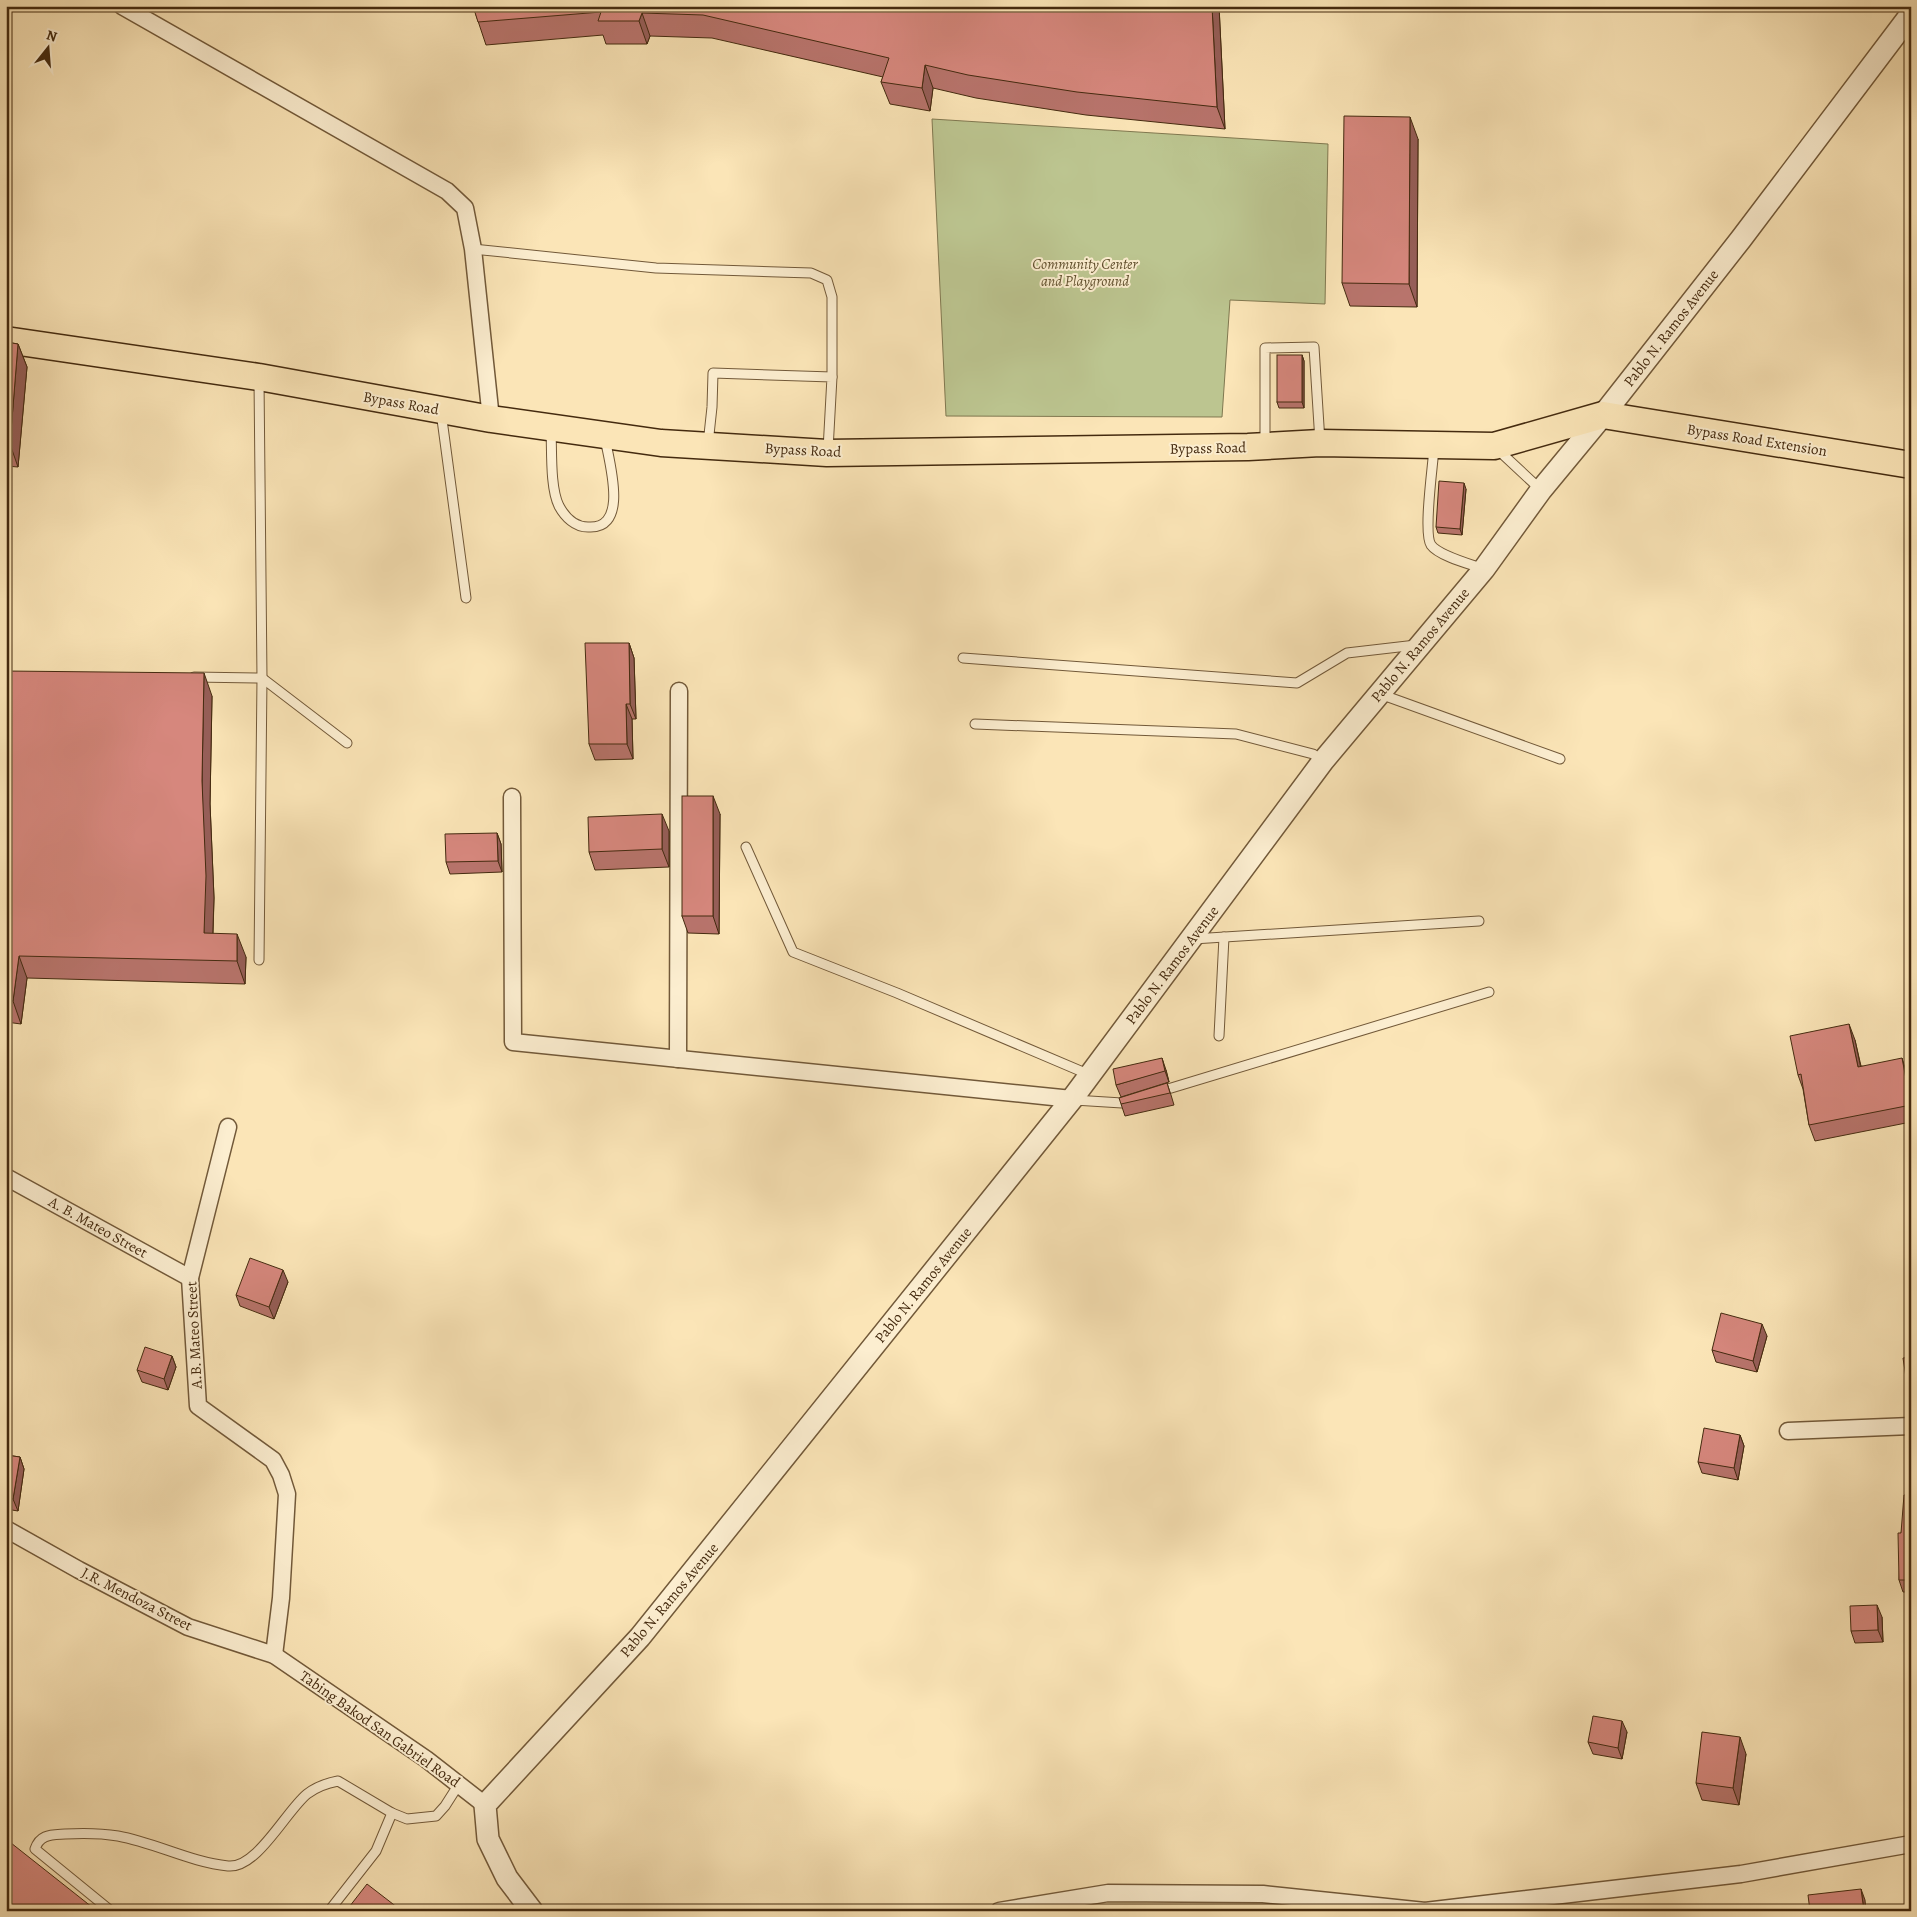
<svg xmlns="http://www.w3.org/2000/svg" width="1917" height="1917" viewBox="0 0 1917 1917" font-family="Alegreya,serif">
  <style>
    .green { fill: #bcc590; stroke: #807850 }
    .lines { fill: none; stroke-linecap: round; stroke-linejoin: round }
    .service-casing { stroke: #725939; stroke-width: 11 }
    .minor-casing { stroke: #725939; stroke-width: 19 }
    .tertiary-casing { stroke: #725939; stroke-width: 24 }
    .primary-casing { stroke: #442a0f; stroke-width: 29 }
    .service { stroke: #fceed0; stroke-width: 9 }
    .minor { stroke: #fceed0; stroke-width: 16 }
    .tertiary { stroke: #fceed0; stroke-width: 21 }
    .primary { stroke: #fbe5b7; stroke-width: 26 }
    .wall { fill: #b8746c; stroke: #442a0f }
    .shaded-wall { fill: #965e58; stroke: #442a0f }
    .building { fill: #d6877d; stroke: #442a0f }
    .labels { text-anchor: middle; stroke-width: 4; stroke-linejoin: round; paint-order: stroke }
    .park-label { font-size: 15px; font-style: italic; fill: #62512f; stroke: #fceed0 }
    .street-label { font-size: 15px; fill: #442a0f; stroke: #fceed0 }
  </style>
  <rect width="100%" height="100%" fill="#fbe5b7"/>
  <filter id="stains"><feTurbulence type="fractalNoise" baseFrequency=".004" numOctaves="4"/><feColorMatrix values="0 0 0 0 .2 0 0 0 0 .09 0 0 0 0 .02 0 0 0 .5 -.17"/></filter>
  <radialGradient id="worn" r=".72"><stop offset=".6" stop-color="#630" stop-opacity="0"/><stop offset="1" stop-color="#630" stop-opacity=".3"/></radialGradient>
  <polygon class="green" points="932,119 1328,144 1325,304 1230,300 1222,417 946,416"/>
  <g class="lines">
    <g class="service-casing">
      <g id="service">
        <polyline points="473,249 656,268 811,273 827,280 832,297 832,377"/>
        <polyline points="259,380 262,678 259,960"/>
        <polyline points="441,412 466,598"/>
        <path d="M551,430C552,451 550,488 559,506C565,517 575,527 588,527C630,530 609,462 605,438"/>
        <polyline points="1265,443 1265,348 1314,347 1320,442"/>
        <polyline points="708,444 712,407 713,373 832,377 828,450"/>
        <path d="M1434,448C1433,465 1423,533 1431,545C1439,556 1470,564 1484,569"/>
        <polyline points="1497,449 1541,490"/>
        <polyline points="963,658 1297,683 1347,653 1416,645"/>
        <polyline points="194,677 262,678 347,743"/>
        <polyline points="1380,694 1560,759"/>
        <polyline points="975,724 1236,734 1313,754 1323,761"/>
        <polyline points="746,847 793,952 897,993 1090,1075"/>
        <polyline points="1193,939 1479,921"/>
        <polyline points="1219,1036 1224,937"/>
        <polyline points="1158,1092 1489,992"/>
        <polyline points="1074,1100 1122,1103 1131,1100"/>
        <path d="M111,1911L35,1849C40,1834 51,1835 65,1834C83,1833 100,1833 118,1836C156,1843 190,1862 228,1866C257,1869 286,1811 307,1794C316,1787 327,1783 338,1781L392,1813L407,1819L436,1816L445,1806L459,1784"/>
        <polyline points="329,1911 376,1851 392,1813"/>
      </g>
    </g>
    <g class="minor-casing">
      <g id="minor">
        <polyline points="122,6 447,191 465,208 473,249 491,419"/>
        <polyline points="512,797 513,1042 1072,1099"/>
        <polyline points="678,1059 679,691"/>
        <polyline points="228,1127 190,1278 198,1406 273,1460 281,1475 287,1494 281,1598 274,1655"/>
        <polyline points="6,1177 190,1278"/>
        <polyline points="1788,1431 1911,1426"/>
        <polyline points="6,1529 79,1570 188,1627 274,1655 426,1759 485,1805"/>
        <polyline points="999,1911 1108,1893 1263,1894 1425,1911 1741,1874 1911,1844"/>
      </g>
    </g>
    <g class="tertiary-casing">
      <polyline id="tertiary" points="532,1911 507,1878 488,1839 485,1805 640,1637 1072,1099 1323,761 1484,569 1541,490 1603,415 1741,239 1911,14"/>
    </g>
    <g class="primary-casing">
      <polyline id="primary" points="6,340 259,377 491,419 661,443 827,453 1248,447 1320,443 1494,446 1603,415 1911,465"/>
    </g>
    <use href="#service" class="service"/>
    <use href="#minor" class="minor"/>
    <use href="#tertiary" class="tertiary"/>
    <use href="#primary" class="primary"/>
  </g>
  <g class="wall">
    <polygon points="473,6 1219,6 1225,129 1086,115 976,98 933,88 930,111 890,104 881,82 883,77 712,38 650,36 647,44 606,44 603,35 486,45"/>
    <polygon points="1418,139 1417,307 1350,306 1342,283"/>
    <polygon points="6,342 18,344 27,367 18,467 6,466"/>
    <polygon points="1302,355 1304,361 1304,408 1279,408 1277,402"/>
    <polygon points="1466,489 1462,535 1438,533 1436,527"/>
    <polygon points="629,643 634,658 636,719 632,719 633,759 595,760 589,744"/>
    <polygon points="6,671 212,696 210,804 214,898 213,934 246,957 245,984 27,978 21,1024 6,1022"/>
    <polygon points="720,814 719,934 688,933 682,916"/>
    <polygon points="669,831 669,867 595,870 589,852"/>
    <polygon points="497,833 501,844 502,872 450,874 446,862"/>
    <polygon points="1855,1040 1861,1066 1907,1074 1911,1091 1911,1122 1815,1141 1809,1125 1803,1089 1798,1075"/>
    <polygon points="1166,1070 1169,1082 1121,1097 1116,1085"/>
    <polygon points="1167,1083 1171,1095 1174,1105 1125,1116 1121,1104"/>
    <polygon points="288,1282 274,1319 240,1306 236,1295"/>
    <polygon points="1767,1336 1757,1372 1716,1362 1712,1350"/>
    <polygon points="172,1356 176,1367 168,1390 142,1382 137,1370"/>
    <polygon points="1740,1435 1744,1446 1738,1480 1702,1473 1698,1462"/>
    <polygon points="6,1455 20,1457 24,1469 18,1511 6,1509"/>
    <polygon points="1911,1495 1911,1592 1903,1592 1899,1580 1901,1533"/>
    <polygon points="1882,1617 1883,1642 1855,1643 1851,1631"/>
    <polygon points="1627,1732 1622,1759 1593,1754 1588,1742"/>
    <polygon points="1746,1754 1739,1805 1702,1800 1696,1783"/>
  </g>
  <g class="shaded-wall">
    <polygon points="1212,6 1219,6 1225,129 1217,107"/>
    <polygon points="642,13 650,36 647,44 639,21"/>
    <polygon points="925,65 933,88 930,111 922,88"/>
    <polygon points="1410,117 1418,139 1417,307 1409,284"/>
    <polygon points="18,344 27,367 18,467 10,444"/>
    <polygon points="1302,355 1304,361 1304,408 1302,402"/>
    <polygon points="1464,483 1466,489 1462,535 1460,529"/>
    <polygon points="629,643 634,658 636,719 630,704"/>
    <polygon points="204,673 212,696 210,804 214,898 212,956 204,933 202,781"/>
    <polygon points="626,704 632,719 633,759 627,744"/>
    <polygon points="713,796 720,814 719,934 713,916"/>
    <polygon points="662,814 669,831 669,867 662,849"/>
    <polygon points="497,833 501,844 502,872 498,861"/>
    <polygon points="237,934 246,957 245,984 237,961"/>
    <polygon points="19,956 27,978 21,1024 13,1001"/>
    <polygon points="1849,1024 1855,1040 1864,1083 1858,1067"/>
    <polygon points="1162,1058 1166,1070 1169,1082 1165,1071"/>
    <polygon points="1902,1058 1907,1074 1911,1091 1911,1105"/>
    <polygon points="283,1270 288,1282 274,1319 269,1307"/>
    <polygon points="1762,1324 1767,1336 1757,1372 1753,1361"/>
    <polygon points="172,1356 176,1367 168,1390 164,1379"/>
    <polygon points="1740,1435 1744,1446 1738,1480 1734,1468"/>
    <polygon points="20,1457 24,1469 18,1511 13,1499"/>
    <polygon points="1877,1605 1882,1617 1883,1642 1878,1630"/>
    <polygon points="1622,1721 1627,1732 1622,1759 1618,1748"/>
    <polygon points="1740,1737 1746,1754 1739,1805 1733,1788"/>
    <polygon points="1861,1889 1865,1900 1866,1911 1864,1911"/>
  </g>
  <g class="building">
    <polygon points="473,6 1212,6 1217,107 1077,92 968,75 925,65 922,88 881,82 889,58 703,15 642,13 639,21 598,21 601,12 478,22"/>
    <polygon points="1344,116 1410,117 1409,284 1342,283"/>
    <polygon points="6,342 18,344 10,444 6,444"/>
    <rect x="1277" y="355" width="25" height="47"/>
    <polygon points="1439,481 1464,483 1460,529 1436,527"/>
    <polygon points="585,643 629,643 630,704 626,704 627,744 589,744"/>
    <polygon points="6,671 204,673 202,781 206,876 204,933 237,934 237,961 19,956 13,1001 6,1000"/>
    <rect x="682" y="796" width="31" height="120"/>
    <polygon points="662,814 662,849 589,852 588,817"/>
    <polygon points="497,833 498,861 446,862 445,834"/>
    <polygon points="1849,1024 1858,1067 1902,1058 1911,1105 1809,1125 1801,1074 1798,1075 1790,1036"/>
    <polygon points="1162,1058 1165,1071 1116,1085 1113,1069"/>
    <polygon points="1167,1083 1170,1093 1121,1104 1119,1098"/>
    <polygon points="250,1258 283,1270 269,1307 236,1295"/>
    <polygon points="1721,1313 1762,1324 1753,1361 1712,1350"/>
    <polygon points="145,1347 172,1356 164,1379 137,1370"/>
    <polygon points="1911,1357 1911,1397 1909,1397 1903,1358"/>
    <polygon points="1704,1428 1740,1435 1734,1468 1698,1462"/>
    <polygon points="6,1455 20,1457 13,1499 6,1498"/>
    <polygon points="1904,1495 1911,1495 1911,1580 1899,1580 1898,1533 1901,1533"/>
    <polygon points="1877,1605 1878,1630 1851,1631 1850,1606"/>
    <polygon points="1593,1716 1622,1721 1618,1748 1588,1742"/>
    <polygon points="1702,1732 1740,1737 1733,1788 1696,1783"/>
    <polygon points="6,1839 97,1911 6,1911"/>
    <polygon points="367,1884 402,1911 346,1911"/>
    <polygon points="1861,1889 1864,1911 1810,1911 1808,1895"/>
  </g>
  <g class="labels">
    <g class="park-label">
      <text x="1085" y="269">Community Center<tspan x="1085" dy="17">and Playground</tspan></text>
    </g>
    <g class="street-label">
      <text transform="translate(1671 328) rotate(-52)" y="5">Pablo N. Ramos Avenue</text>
      <text transform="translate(401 403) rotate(10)" y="5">Bypass Road</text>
      <text transform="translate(1757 440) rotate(9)" y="5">Bypass Road Extension</text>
      <text transform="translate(1208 448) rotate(-1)" y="5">Bypass Road</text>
      <text transform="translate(803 450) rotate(3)" y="5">Bypass Road</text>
      <text transform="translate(1420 645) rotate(-50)" y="5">Pablo N. Ramos Avenue</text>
      <text transform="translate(1172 965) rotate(-53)" y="5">Pablo N. Ramos Avenue</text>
      <text transform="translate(98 1227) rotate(29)" y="5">A. B. Mateo Street</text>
      <text transform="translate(923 1285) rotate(-51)" y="5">Pablo N. Ramos Avenue</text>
      <text transform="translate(194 1335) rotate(-93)" y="5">A.B. Mateo Street</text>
      <text transform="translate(137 1599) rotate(27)" y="5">J.R. Mendoza Street</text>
      <text transform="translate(669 1600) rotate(-50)" y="5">Pablo N. Ramos Avenue</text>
      <text transform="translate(380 1729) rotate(35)" y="5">Tabing Bakod San Gabriel Road</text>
    </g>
  </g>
  <rect width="1917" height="1917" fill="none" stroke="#fbe5b7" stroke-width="25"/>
  <rect x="8" y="8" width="1902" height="1902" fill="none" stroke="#442a0f" stroke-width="2.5"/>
  <rect x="12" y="12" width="1892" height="1892" fill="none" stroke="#442a0f"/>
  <g transform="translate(48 48) rotate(17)" stroke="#fceed0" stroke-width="4" paint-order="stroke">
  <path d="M0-4L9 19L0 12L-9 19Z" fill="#442a0f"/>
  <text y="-8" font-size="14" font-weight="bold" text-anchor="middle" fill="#442a0f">N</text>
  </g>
  <rect width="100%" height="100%" filter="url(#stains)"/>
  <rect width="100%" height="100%" fill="url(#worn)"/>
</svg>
